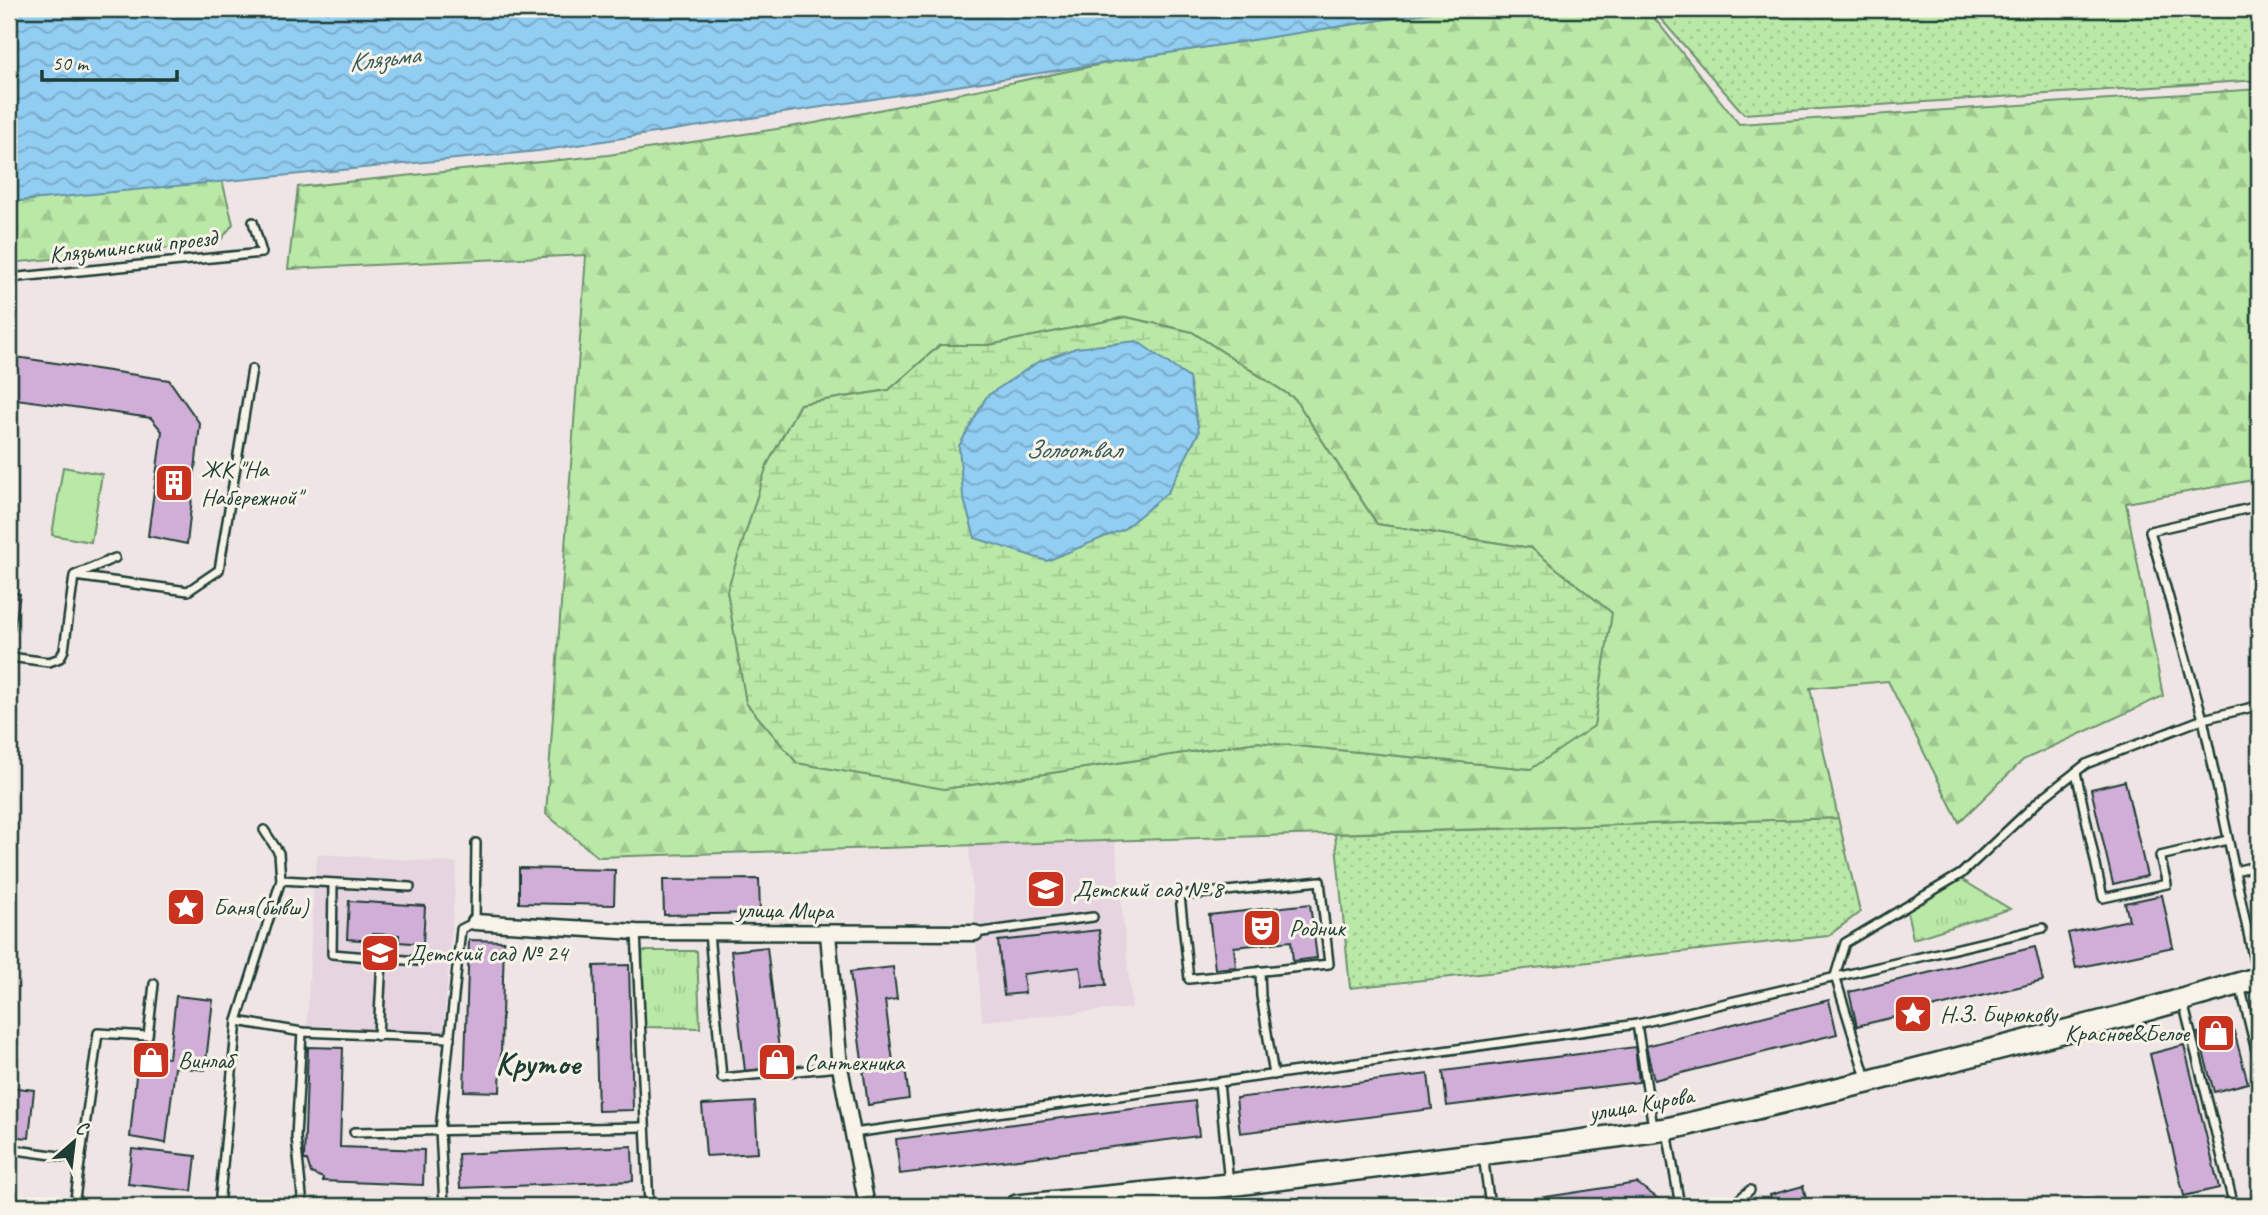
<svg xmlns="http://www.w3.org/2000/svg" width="2268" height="1215" viewBox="0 0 2268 1215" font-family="Caveat,sans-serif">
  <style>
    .built { fill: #e6d4e1 }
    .grass { fill: url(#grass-dots); stroke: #6c926d; stroke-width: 2 }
    .forest { fill: url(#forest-firs); stroke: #6c926d; stroke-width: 2; fill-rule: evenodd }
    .wetland { fill: url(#wetland-marsh); stroke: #6c926d; stroke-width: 2 }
    .park { fill: url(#park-tufts); stroke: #6c926d; stroke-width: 2 }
    .pitch { fill: #bae8a6; stroke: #6c926d; stroke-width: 2 }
    .water { fill: url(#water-waves); stroke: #6493a6; stroke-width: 2 }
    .building { fill: #d0aed8; stroke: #1f3d34; stroke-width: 2 }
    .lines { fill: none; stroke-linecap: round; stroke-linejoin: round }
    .lane-casing { stroke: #1f3d34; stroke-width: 12 }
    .street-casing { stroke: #1f3d34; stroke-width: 19 }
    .secondary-casing { stroke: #1f3d34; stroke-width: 26 }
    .lane { stroke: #f7f3e8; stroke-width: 7 }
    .street { stroke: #f7f3e8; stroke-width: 14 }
    .secondary { stroke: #f7f3e8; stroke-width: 21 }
    .labels { text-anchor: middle; stroke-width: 6; stroke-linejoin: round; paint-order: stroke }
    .street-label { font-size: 24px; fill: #1f3d34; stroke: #f7f3e8 }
    .poi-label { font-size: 24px; fill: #1f3d34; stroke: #f7f3e8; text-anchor: start }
    .water-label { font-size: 26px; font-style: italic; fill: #365a5a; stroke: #f7f3e8 }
    .district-label { font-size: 32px; font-weight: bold; fill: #1f3d34; stroke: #f7f3e8 }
  </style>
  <defs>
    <pattern id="grass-dots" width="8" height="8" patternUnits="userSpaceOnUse" patternTransform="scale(1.75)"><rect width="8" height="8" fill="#bae8a6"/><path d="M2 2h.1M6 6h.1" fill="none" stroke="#9fc890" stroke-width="1.8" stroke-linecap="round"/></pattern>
    <pattern id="forest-firs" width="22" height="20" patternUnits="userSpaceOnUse" patternTransform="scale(1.75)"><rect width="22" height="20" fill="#bae8a6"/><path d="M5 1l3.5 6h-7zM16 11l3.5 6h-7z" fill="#9fc890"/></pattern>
    <pattern id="wetland-marsh" width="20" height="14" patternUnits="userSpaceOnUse" patternTransform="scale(1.75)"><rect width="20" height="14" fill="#bae8a6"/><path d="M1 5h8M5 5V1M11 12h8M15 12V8" fill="none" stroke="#9fc890"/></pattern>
    <pattern id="park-tufts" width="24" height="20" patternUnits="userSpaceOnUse" patternTransform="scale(1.75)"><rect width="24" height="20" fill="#bae8a6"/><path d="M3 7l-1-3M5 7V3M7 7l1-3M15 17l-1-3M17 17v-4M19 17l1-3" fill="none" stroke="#9fc890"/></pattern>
    <pattern id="water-waves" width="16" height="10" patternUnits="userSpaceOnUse" patternTransform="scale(1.75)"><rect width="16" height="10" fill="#92cdf2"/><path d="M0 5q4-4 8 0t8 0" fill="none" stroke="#77a8c5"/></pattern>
  </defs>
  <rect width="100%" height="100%" fill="#efe5e5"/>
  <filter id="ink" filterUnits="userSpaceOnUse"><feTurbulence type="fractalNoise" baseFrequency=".0143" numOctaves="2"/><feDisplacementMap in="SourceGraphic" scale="14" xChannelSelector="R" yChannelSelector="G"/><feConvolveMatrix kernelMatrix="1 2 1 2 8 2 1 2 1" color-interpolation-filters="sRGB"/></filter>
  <g filter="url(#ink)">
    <g class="built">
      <polygon points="1115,840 1132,1008 982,1021 969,845"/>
      <polygon points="318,854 457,863 443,1033 307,1025 314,881"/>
    </g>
    <g class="grass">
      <polygon points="1652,9 2259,9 2259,80 1744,114"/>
      <polygon points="1838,818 1860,912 1828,936 1350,988 1335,834"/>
    </g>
    <g class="forest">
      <path d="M1450,9H1647L1739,124L2259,89V479L2126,503L2163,696L2023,760L1959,822L1888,681L1810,688L1838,818L598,857L546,814L586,255L288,269L298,187L608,155L815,123L1117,61ZM1126,317L1192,332L1295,399L1377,524L1531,548V769L1257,742L944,789L800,404L889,390L940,345H990Z"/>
      <polygon points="222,180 233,224 220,241 192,246 9,263 9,202"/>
    </g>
    <polygon class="wetland" points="1126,317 1192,332 1295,399 1377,524 1531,548 1612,613 1594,726 1531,769 1257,742 944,789 797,763 746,703 727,591 767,465 800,404 889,390 940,345 990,345"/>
    <g class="park">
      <polygon points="1961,879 2010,909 1913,939 1907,911"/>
      <polygon points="641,951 697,951 700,1028 645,1027"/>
    </g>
    <polygon class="pitch" points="63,467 102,474 91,542 52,535"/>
    <g class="water">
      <polygon points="9,9 1452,9 539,151 9,202"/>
      <polygon points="1137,341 1189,378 1199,432 1168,492 1124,529 1047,561 975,538 963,496 959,446 987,396 1038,362 1076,348"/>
    </g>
    <g class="building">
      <polygon points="9,356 169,380 200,424 187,544 148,536 162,431 151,418 9,398"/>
      <polygon points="9,591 20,594 14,631 9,631"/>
      <polygon points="2125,781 2147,876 2113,884 2091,789"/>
      <polygon points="519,868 615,870 614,905 519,903"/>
      <polygon points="759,879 760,913 664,915 663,880"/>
      <polygon points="2162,895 2173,947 2076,968 2068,933 2129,920 2125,903"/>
      <polygon points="349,901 425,906 423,944 399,942 399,935 373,934 373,941 347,939"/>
      <polygon points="1310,904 1317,958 1293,961 1291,941 1234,947 1236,967 1215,969 1209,915"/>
      <polygon points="1099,930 1106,985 1083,987 1080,967 1023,974 1025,993 1004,995 998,941"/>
      <polygon points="469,940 504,941 500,1092 464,1091"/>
      <polygon points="767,947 781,1067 745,1071 731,951"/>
      <polygon points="2035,947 2043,981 1857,1026 1849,992"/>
      <polygon points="629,965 633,1110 598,1111 594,966"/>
      <polygon points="893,967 897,999 885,1001 894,1069 905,1067 909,1099 868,1105 850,972"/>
      <polygon points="176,996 213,1000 205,1070 175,1067 166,1143 130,1137 138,1055 169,1058"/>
      <polygon points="1829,1000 1837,1034 1654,1080 1646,1046"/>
      <polygon points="2232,1024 2248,1083 2214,1092 2198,1033"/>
      <polygon points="2184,1045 2219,1188 2184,1196 2150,1054"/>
      <polygon points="308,1047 343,1048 340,1147 424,1150 423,1185 323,1181 323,1178 311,1173 307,1160 304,1160"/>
      <polygon points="1635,1047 1639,1082 1447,1106 1443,1071"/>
      <polygon points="1428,1074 1432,1109 1240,1133 1236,1098"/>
      <polygon points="9,1087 34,1090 29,1138 9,1136"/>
      <polygon points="1195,1101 1199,1136 900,1174 896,1139"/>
      <polygon points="755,1102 758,1153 706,1156 702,1105"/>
      <polygon points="632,1146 633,1181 460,1188 458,1154"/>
      <polygon points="132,1149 196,1156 192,1191 128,1184"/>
      <polygon points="1637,1183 1661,1201 1661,1206 1500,1206 1500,1204"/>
      <polygon points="1803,1186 1807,1203 1796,1206 1773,1206 1770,1195"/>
    </g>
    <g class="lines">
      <g class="lane-casing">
        <g id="lane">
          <polyline points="9,278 262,253 253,222"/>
          <polyline points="75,575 115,558"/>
          <polyline points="9,657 49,662 60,658 64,650 74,576 188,591 219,570 252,369"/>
          <polyline points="2257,706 2259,716"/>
          <polyline points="2076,772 2103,898 2167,884 2160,856 2228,840"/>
          <polyline points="2235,871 2259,865"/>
          <polyline points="281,880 410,887"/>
          <polygon points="1320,881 1329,964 1189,979 1180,896"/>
          <polyline points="333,884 332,954 418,961"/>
          <polyline points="636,932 649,1206"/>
          <polyline points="709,933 722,1078 840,1067"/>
          <polyline points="975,933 1093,917"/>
          <polyline points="1260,971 1261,996 1274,1075"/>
          <polyline points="2257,976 2203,719 2150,531 2259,506"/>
          <polyline points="2240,985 2259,1063"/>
          <polyline points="2183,1002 2234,1206"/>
          <polyline points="237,1021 302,1032 450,1038"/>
          <polyline points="1637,1024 1653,1127"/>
          <polyline points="302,1032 296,1137 303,1206"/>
          <polyline points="378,1036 382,959"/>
          <polyline points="1866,1078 1835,976 1845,943 1961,874 2041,799 2086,764 2203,719 2257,706 2259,703"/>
          <polyline points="1219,1082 1229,1184"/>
          <polyline points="1667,1131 1680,1206"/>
          <polyline points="354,1132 645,1127"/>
          <polyline points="853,1133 1637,1024 2043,928"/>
          <polyline points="9,1149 81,1159"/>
          <polyline points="1483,1155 1490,1206"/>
          <polyline points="74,1206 98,1033 148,1036 154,984"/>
          <polyline points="219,1206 237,1021 281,880 279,853 264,830"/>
          <polyline points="444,1206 440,1130 461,929 475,922 476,843"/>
          <polyline points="1731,1206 1750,1190"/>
        </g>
      </g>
      <g class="street-casing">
        <g id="street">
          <polyline points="475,922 636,932 975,933"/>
          <polyline points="828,934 840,1067 867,1206"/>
        </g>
      </g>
      <g class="secondary-casing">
        <polyline id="secondary" points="1017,1206 1229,1185 1536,1147 1667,1129 1867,1082 2128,1015 2259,978"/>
      </g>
      <use href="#lane" class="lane"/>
      <use href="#street" class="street"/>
      <use href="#secondary" class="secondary"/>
    </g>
  </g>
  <defs>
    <g id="building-square" transform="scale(2.0125)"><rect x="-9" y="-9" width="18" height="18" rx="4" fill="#c8321e" stroke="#f7f3e8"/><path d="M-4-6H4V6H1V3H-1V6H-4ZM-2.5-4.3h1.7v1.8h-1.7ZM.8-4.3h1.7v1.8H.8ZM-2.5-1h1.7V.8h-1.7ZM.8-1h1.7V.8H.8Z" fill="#fff"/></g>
    <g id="school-square" transform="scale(2.0125)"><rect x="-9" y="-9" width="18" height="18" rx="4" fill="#c8321e" stroke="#f7f3e8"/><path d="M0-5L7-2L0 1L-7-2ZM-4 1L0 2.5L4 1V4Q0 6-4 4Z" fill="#fff"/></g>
    <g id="sight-square" transform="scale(2.0125)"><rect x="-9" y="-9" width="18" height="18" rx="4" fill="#c8321e" stroke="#f7f3e8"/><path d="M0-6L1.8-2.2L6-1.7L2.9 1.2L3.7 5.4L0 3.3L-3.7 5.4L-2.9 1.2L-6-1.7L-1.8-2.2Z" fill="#fff"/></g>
    <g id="theatre-square" transform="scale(2.0125)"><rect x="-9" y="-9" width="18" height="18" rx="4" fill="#c8321e" stroke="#f7f3e8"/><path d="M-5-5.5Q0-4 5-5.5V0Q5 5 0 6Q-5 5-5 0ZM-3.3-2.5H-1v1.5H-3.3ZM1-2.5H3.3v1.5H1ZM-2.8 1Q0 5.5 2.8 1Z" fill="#fff"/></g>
    <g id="shop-square" transform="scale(2.0125)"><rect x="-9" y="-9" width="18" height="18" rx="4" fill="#c8321e" stroke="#f7f3e8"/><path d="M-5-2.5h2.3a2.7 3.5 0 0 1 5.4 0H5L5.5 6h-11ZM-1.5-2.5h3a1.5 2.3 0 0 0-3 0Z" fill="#fff"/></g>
  </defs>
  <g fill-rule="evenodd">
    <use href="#building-square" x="174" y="483"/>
    <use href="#school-square" x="1046" y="889"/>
    <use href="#sight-square" x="186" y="907"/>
    <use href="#theatre-square" x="1262" y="928"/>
    <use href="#school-square" x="380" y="953"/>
    <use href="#sight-square" x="1913" y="1014"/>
    <use href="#shop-square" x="2216" y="1033"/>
    <use href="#shop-square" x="151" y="1060"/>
    <use href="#shop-square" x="777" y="1062"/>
  </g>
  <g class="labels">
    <g class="street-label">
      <text transform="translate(133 246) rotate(-6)" y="8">Клязьминский проезд</text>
      <text transform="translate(785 910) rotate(1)" y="8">улица Мира</text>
      <text transform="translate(1641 1104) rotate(-10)" y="8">улица Кирова</text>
    </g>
    <g class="poi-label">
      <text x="201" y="477">ЖК "На<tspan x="201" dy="28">Набережной"</tspan></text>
      <text x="1073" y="897">Детский сад № 8</text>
      <text x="213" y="915">Баня(бывш)</text>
      <text x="1289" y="936">Родник</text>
      <text x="407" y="961">Детский сад № 24</text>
      <text x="1940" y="1022">Н.З. Бирюкову</text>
      <text x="2189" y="1041" text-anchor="end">Красное&amp;Белое</text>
      <text x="178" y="1068">Винлаб</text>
      <text x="804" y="1070">Сантехника</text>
    </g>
    <g class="water-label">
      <text transform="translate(384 58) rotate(-7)" y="9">Клязьма</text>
      <text x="1073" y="458">Золоотвал</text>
    </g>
    <g class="district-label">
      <text x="538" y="1074">Крутое</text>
    </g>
  </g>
  <rect width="2268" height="1215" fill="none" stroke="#f7f3e8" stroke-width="35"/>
  <rect x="18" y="18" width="2233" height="1180" fill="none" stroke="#1f3d34" stroke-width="2.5" filter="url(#ink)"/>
  <g transform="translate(74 1142) rotate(28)" stroke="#f7f3e8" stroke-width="5" paint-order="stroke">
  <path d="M0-5L12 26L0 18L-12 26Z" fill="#1f3d34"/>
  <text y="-10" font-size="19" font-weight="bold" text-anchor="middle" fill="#1f3d34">С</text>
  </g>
  <path d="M42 70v10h135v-10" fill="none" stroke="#1f3d34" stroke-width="3.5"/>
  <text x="52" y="70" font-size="21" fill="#1f3d34" stroke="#f7f3e8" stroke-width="5" paint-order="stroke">50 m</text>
</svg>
